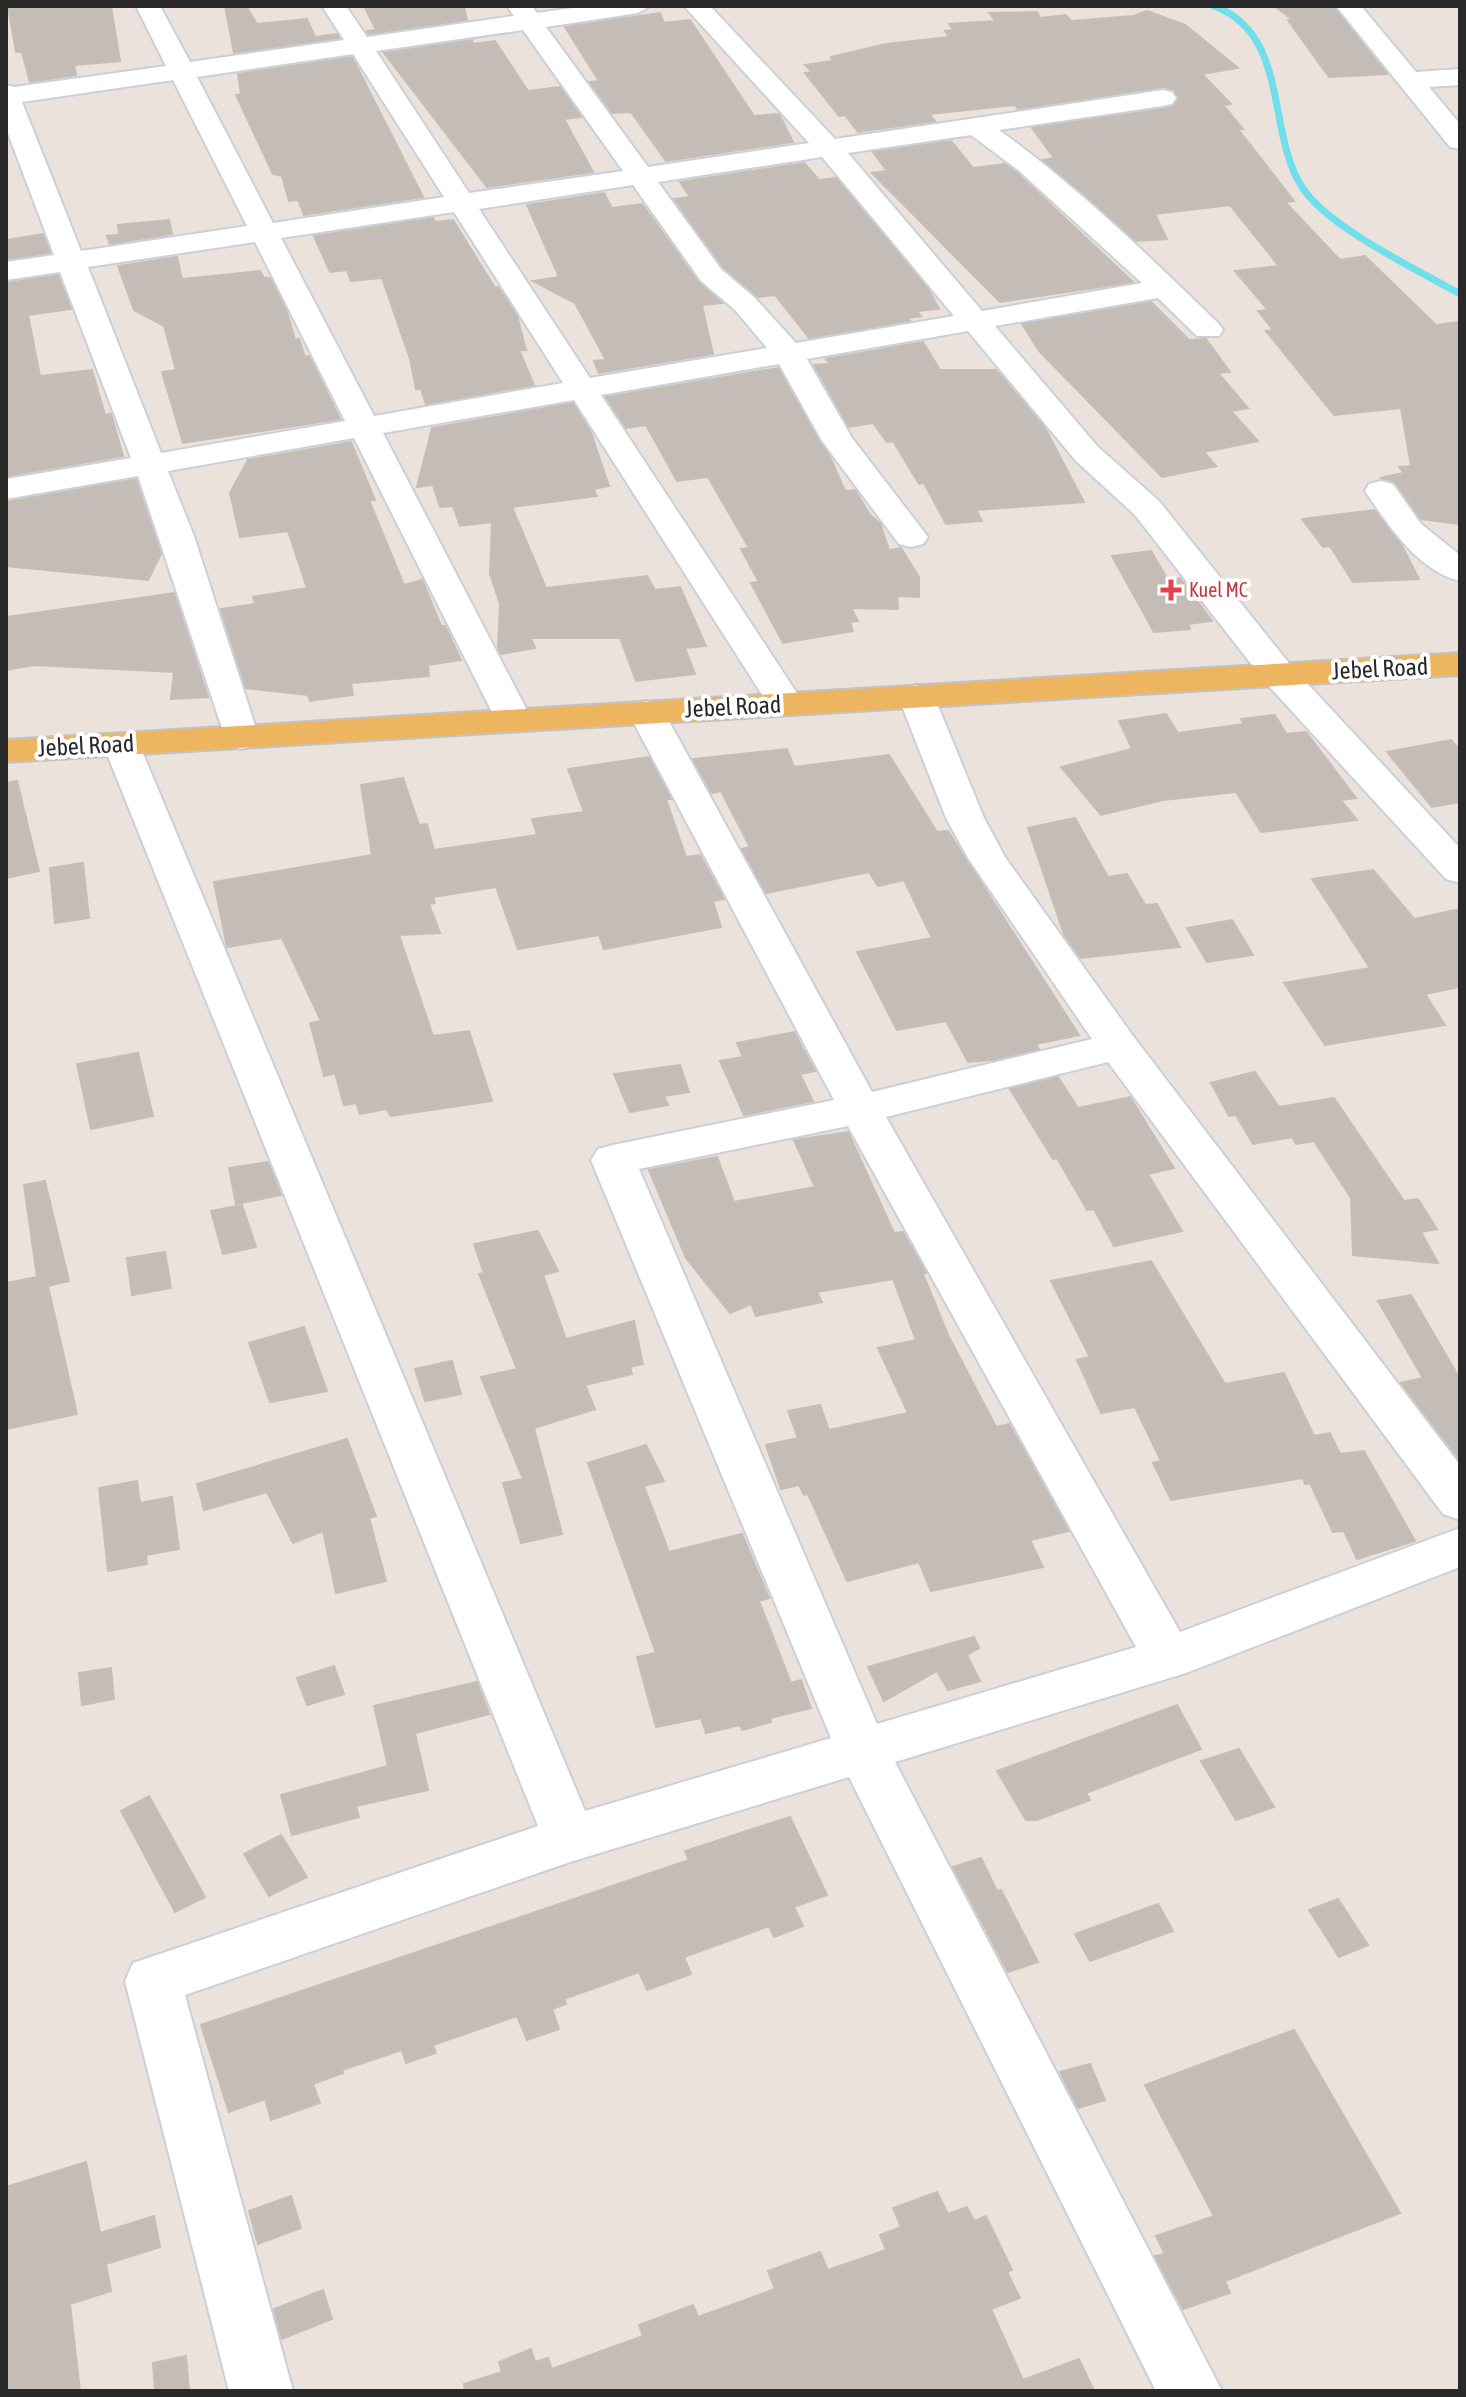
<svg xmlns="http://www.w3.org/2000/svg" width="1466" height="2397" viewBox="0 0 1466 2397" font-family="'Asap Condensed',sans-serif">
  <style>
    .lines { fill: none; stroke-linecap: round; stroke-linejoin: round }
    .stream { stroke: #70deeb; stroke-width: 7 }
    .building { fill: #c4bdb7; stroke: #c6beb5; stroke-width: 2 }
    .minor-casing { stroke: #cad0db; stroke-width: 4 }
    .major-casing { stroke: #c3c3c3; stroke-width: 4 }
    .minor { fill: #fff; fill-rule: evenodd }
    .major { fill: #edb55f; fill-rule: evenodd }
    .health-dot { fill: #e0444e; stroke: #fff; stroke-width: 3 }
    .labels { text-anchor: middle; stroke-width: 8; stroke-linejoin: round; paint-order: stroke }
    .far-health-label { font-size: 20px; fill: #be3a42; stroke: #fff; text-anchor: start }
    .street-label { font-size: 24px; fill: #292929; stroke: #fff }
  </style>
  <rect width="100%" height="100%" fill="#ebe2db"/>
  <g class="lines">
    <path class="stream" d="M1214,6C1290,34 1266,132 1302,187C1327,227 1418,270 1460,294"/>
  </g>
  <g class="building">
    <polygon points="8,6 111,6 120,61 74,65 76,75 30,82 22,52 16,52"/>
    <polygon points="225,6 246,6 257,24 307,19 315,37 337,34 339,38 234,53"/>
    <polygon points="364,6 464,6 467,20 369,34 367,31 376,30"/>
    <polygon points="1274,6 1333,6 1387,74 1329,77 1288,20 1292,19"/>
    <polygon points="1147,11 1185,25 1238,68 1202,74 1231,104 1223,105 1243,129 1238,129 1294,201 1285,202 1340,260 1365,256 1436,325 1460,322 1460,524 1421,519 1395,482 1380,478 1404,473 1399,467 1411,466 1401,408 1334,415 1266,331 1273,330 1258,311 1268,310 1235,271 1279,266 1230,205 1155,214 1167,239 1136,241 1043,160 1054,158 1032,128 1173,107 1178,100 1174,90 1163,87 1018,109 1015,105 929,114 935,121 858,132 845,115 839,116 805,73 812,72 805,65 833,61 831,57 886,44 949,37 945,31 953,30 949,24 996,21 989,13 1037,12 1040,18 1066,15 1071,21 1133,16"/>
    <polygon points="660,13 664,23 690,20 754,116 779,114 793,142 666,161 631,112 612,113 590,82 599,81 565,27"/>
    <polygon points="472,40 473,44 495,41 528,91 560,87 581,117 564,119 593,172 487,187 384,53"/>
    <polygon points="352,57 423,197 304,215 298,200 289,201 282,176 273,174 236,95 241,94 238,74"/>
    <polygon points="951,141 973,168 1005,164 1016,172 1133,282 1000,302 872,173 887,171 873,152"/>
    <polygon points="804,163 819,180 836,178 929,290 939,309 917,311 921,316 908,318 910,321 809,338 775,295 758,297 723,267 674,199 690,197 680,182"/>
    <polygon points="604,193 612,208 642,204 699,283 722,303 702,305 713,354 599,373 594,361 606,360 575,303 533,281 559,277 527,205"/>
    <polygon points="433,218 435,222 453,220 495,288 498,287 517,316 526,350 519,350 534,385 426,404 421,389 416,389 410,359 382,278 351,281 347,270 330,272 314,236"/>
    <polygon points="169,220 172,234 110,244 107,236 119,235 118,225"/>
    <polygon points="43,234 50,253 6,259 6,240"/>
    <polygon points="177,257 182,279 260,271 264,278 270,278 287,312 295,340 299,339 305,357 309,356 340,419 183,443 162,372 176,370 164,326 134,310 118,266"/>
    <polygon points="58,275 71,309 28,315 40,376 92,370 105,415 111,414 123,456 6,476 6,283"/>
    <polygon points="1151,302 1189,340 1206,339 1230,372 1218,373 1248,408 1231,411 1258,441 1204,452 1216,466 1162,477 1039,351 1022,324"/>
    <polygon points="923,342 940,370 996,370 1045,428 1084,502 976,510 982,521 946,524 924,483 919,484 893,441 887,442 873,423 849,427 814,365 830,364 826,359"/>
    <polygon points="778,368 830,457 845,491 855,490 870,515 880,523 889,550 901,548 919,577 919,597 897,596 898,609 851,608 858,621 850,622 853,631 783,643 751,583 759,582 741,549 749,548 708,477 677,481 646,425 626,428 606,397"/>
    <polygon points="573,403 591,433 609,486 593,489 597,496 512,507 546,588 647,576 655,590 680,587 706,646 685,648 695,674 636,681 620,638 531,638 535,648 501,654 498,647 500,604 490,574 492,522 460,526 453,506 440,507 433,485 417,487 432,428"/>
    <polygon points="351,442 375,500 369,500 404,585 422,580 441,626 445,626 461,660 428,665 429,676 351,683 353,695 310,701 308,695 246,688 221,609 255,604 253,597 307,588 288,531 240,537 230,493 248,460"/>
    <polygon points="130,480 136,480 161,554 148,580 6,566 6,502"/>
    <polygon points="1374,510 1401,544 1419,579 1353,582 1330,546 1323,547 1302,519"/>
    <polygon points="1151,551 1168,580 1180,578 1212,621 1188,624 1190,629 1154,632 1112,556"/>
    <polygon points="174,593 208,697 171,699 174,672 34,665 6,670 6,617"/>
    <polygon points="1166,714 1178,733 1244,724 1241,719 1275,715 1286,734 1306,732 1356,798 1341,800 1357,820 1261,832 1236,792 1163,800 1101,815 1061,767 1132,749 1119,721"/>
    <polygon points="1451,740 1460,750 1460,802 1432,807 1387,752"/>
    <polygon points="787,749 794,767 889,755 937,832 948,831 1079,1035 1036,1044 1039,1049 992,1060 968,1062 946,1021 897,1030 857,952 932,938 904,880 878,886 869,872 766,893 742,849 750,847 721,791 712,793 693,759"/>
    <polygon points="649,757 671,799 666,799 686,857 700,855 724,899 713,901 721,927 604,949 599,935 518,949 496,887 433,897 435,903 429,904 440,933 399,935 433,1036 469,1031 492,1101 391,1116 386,1109 360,1114 356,1103 344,1105 335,1073 324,1076 310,1023 321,1021 282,938 227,947 214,882 372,855 361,785 403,778 419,825 427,824 434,850 537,835 532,819 584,812 568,769"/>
    <polygon points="17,781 39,871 6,878 6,783"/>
    <polygon points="1075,818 1108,877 1127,874 1145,905 1157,904 1180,947 1081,958 1064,934 1028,828"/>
    <polygon points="83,863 89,918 55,923 50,868"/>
    <polygon points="1373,870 1414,919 1460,909 1460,987 1425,994 1445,1025 1325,1045 1284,983 1370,968 1312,879"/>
    <polygon points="1232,920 1253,955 1207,962 1187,928"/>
    <polygon points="794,1032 815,1071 800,1074 813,1101 744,1115 720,1061 743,1057 737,1043"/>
    <polygon points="138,1053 153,1116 91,1129 77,1064"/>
    <polygon points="680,1065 689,1092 664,1096 668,1105 630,1112 614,1074"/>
    <polygon points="1255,1072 1279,1107 1334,1098 1404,1201 1418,1199 1437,1229 1421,1232 1438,1263 1353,1255 1351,1198 1314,1141 1296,1144 1292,1137 1253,1144 1236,1115 1229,1116 1211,1083"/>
    <polygon points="1058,1077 1078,1108 1130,1097 1174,1168 1148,1174 1182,1231 1114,1246 1094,1209 1087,1210 1057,1158 1053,1159 1010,1089"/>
    <polygon points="848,1132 894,1233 903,1232 926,1273 923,1274 948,1335 996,1427 1009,1424 1069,1531 1030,1540 1043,1567 931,1591 919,1562 847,1581 808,1494 804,1495 799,1485 781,1489 766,1445 798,1438 788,1411 820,1405 829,1430 908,1413 878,1348 916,1340 893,1279 817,1292 822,1302 756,1316 751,1304 730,1313 686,1258 649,1170 717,1157 734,1202 815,1187 794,1140"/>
    <polygon points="268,1162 281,1195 236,1204 229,1168"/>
    <polygon points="45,1181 69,1281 48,1286 77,1414 6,1429 6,1283 37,1277 24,1185"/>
    <polygon points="242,1205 256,1247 223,1254 211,1211"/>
    <polygon points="538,1231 558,1271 543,1275 566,1339 634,1321 643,1364 630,1367 632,1374 585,1385 595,1409 534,1428 562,1534 521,1543 503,1483 523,1479 481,1377 517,1369 479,1274 484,1273 474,1244"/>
    <polygon points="165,1252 171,1288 132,1295 127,1258"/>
    <polygon points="1151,1261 1225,1384 1284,1373 1314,1436 1330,1433 1340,1454 1364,1451 1415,1541 1357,1559 1344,1531 1333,1532 1310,1483 1305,1484 1303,1478 1171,1500 1153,1463 1161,1461 1135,1407 1101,1413 1077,1360 1090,1357 1051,1281"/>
    <polygon points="1411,1295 1460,1379 1460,1460 1401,1383 1423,1378 1378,1301"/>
    <polygon points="304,1327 327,1391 270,1402 249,1343"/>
    <polygon points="452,1361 461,1394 425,1401 415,1369"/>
    <polygon points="347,1439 376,1516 369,1518 386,1581 336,1593 323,1531 293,1543 267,1492 204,1510 197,1484"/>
    <polygon points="646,1445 664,1481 644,1486 669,1552 742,1534 769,1598 759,1601 791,1683 801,1680 811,1708 770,1718 771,1722 742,1730 740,1725 706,1733 701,1718 656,1727 637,1657 656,1653 588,1463"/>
    <polygon points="137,1481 140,1503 172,1497 179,1549 146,1555 147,1564 108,1571 99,1488"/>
    <polygon points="974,1637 979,1648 967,1655 980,1681 948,1690 937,1671 884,1701 868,1667"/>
    <polygon points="334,1666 344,1694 307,1705 297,1678"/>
    <polygon points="111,1668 114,1699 82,1705 79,1673"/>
    <polygon points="477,1682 489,1714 415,1733 428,1790 356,1806 359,1817 292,1835 281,1795 388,1766 374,1706"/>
    <polygon points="1177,1705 1201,1749 1086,1793 1090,1800 1037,1820 1026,1820 997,1771"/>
    <polygon points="1239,1749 1274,1807 1236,1820 1201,1761"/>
    <polygon points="149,1796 205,1897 175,1912 121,1811"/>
    <polygon points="790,1817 827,1895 794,1907 803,1926 774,1937 769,1926 684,1957 691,1974 647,1990 639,1972 564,1999 566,2004 552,2009 559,2029 527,2040 517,2016 433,2045 436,2053 406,2063 402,2050 342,2070 343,2073 313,2084 320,2103 271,2120 265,2099 229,2112 201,2025 689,1860 685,1851"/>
    <polygon points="281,1835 307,1877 269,1896 244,1854"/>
    <polygon points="981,1858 997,1891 1001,1890 1038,1962 1008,1972 953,1867"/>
    <polygon points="1338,1899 1368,1945 1339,1957 1309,1910"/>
    <polygon points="1158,1904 1173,1931 1090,1961 1075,1934"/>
    <polygon points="1294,2030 1400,2213 1225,2281 1230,2293 1183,2309 1155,2256 1165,2254 1156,2236 1214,2216 1145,2085"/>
    <polygon points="1090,2064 1105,2100 1078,2108 1060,2072"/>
    <polygon points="86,2162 100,2233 154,2216 160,2247 106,2264 111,2291 70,2304 80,2391 6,2391 6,2187"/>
    <polygon points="937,2192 948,2214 967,2207 974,2221 986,2216 1012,2270 1007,2272 1020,2298 991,2309 1023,2380 1079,2359 1094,2391 465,2391 464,2384 502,2372 499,2362 531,2349 535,2362 548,2358 552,2369 643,2336 639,2325 693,2305 698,2317 775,2289 768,2271 820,2252 828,2270 886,2250 880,2235 901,2227 893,2208"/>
    <polygon points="291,2196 301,2228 258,2244 249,2211"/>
    <polygon points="323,2290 332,2319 282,2339 274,2309"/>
    <polygon points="186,2356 189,2391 155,2391 153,2363"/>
  </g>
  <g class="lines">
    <g class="minor-casing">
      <g id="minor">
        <path d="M136,6H160L190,62L344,40L322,6H346L367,37L514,16L507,6H532L537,13L586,6H650L638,13L546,27L648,167L809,143L684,6H710L835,139L1163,90L1172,92L1176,98L1172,104L1163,106L999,130C1078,187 1149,256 1219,324L1223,330L1219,336H1197L1158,298L995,326L1098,447L1159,501L1292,667L1460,848V883L1446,879L1266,683L1135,515L1076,461L968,331L807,359L852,438L928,537L923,544L911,547L899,544L822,441L779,364L601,395L804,704L799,712L786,715L773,712L768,704L574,400L383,433L532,720L527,728L514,731L501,728L496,720L354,438L168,471L194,536L259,738L254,746L241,749L228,746L138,476L6,499V479L131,458L60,272L6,280V262L54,255L6,128V85L14,87L166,66ZM523,30L623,171L469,193L376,51ZM353,54L444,197L273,223L197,77ZM173,80L247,226L81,251L22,102ZM971,135L1018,170L1142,283L982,311L848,153ZM822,157L954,316L796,343L755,298L721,269L658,182ZM633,185L701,281L735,310L767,348L590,378L479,209ZM454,212L563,383L374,416L281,238ZM255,242L345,421L161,453L88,267Z"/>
        <polygon points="1336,6 1361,6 1416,72 1460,69 1460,85 1429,87 1460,124 1460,149 1450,147"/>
        <path d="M1381,481L1393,484L1421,524L1460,555V581C1418,571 1388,525 1365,491L1369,484Z"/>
        <path d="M916,685L929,688L934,696L984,818L1005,857L1133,1036L1460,1465V1520L1443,1514L1108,1062L886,1117L1180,1632L1460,1528V1567L1186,1673L895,1762L1222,2391H1156L849,1777L570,1862L185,1995L293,2391H229L125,1981L133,1963L538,1826L103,744L108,736L121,733L134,736L139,744L585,1811L831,1738L591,1160L598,1149L613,1145L834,1100L628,712L633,704L646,701L659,704L664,712L872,1092L1092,1039L968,858L946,818L898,696L903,688ZM848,1126L1136,1647L877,1724L639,1169Z"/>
      </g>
    </g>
    <g class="major-casing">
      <polygon id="major" points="1460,653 1460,675 6,762 6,740"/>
    </g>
    <use href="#minor" class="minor"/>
    <use href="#major" class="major"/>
  </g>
  <path class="health-dot" d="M1167 578h8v8h8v8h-8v8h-8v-8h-8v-8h8z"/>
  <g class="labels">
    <g class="far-health-label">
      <text x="1189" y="597">Kuel MC</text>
    </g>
    <g class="street-label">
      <text transform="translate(1380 669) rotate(-3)" y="8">Jebel Road</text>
      <text transform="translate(733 707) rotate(-3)" y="8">Jebel Road</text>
      <text transform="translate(86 746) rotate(-3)" y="8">Jebel Road</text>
    </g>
  </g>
  <rect width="1466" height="2397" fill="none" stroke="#292929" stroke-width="16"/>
</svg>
